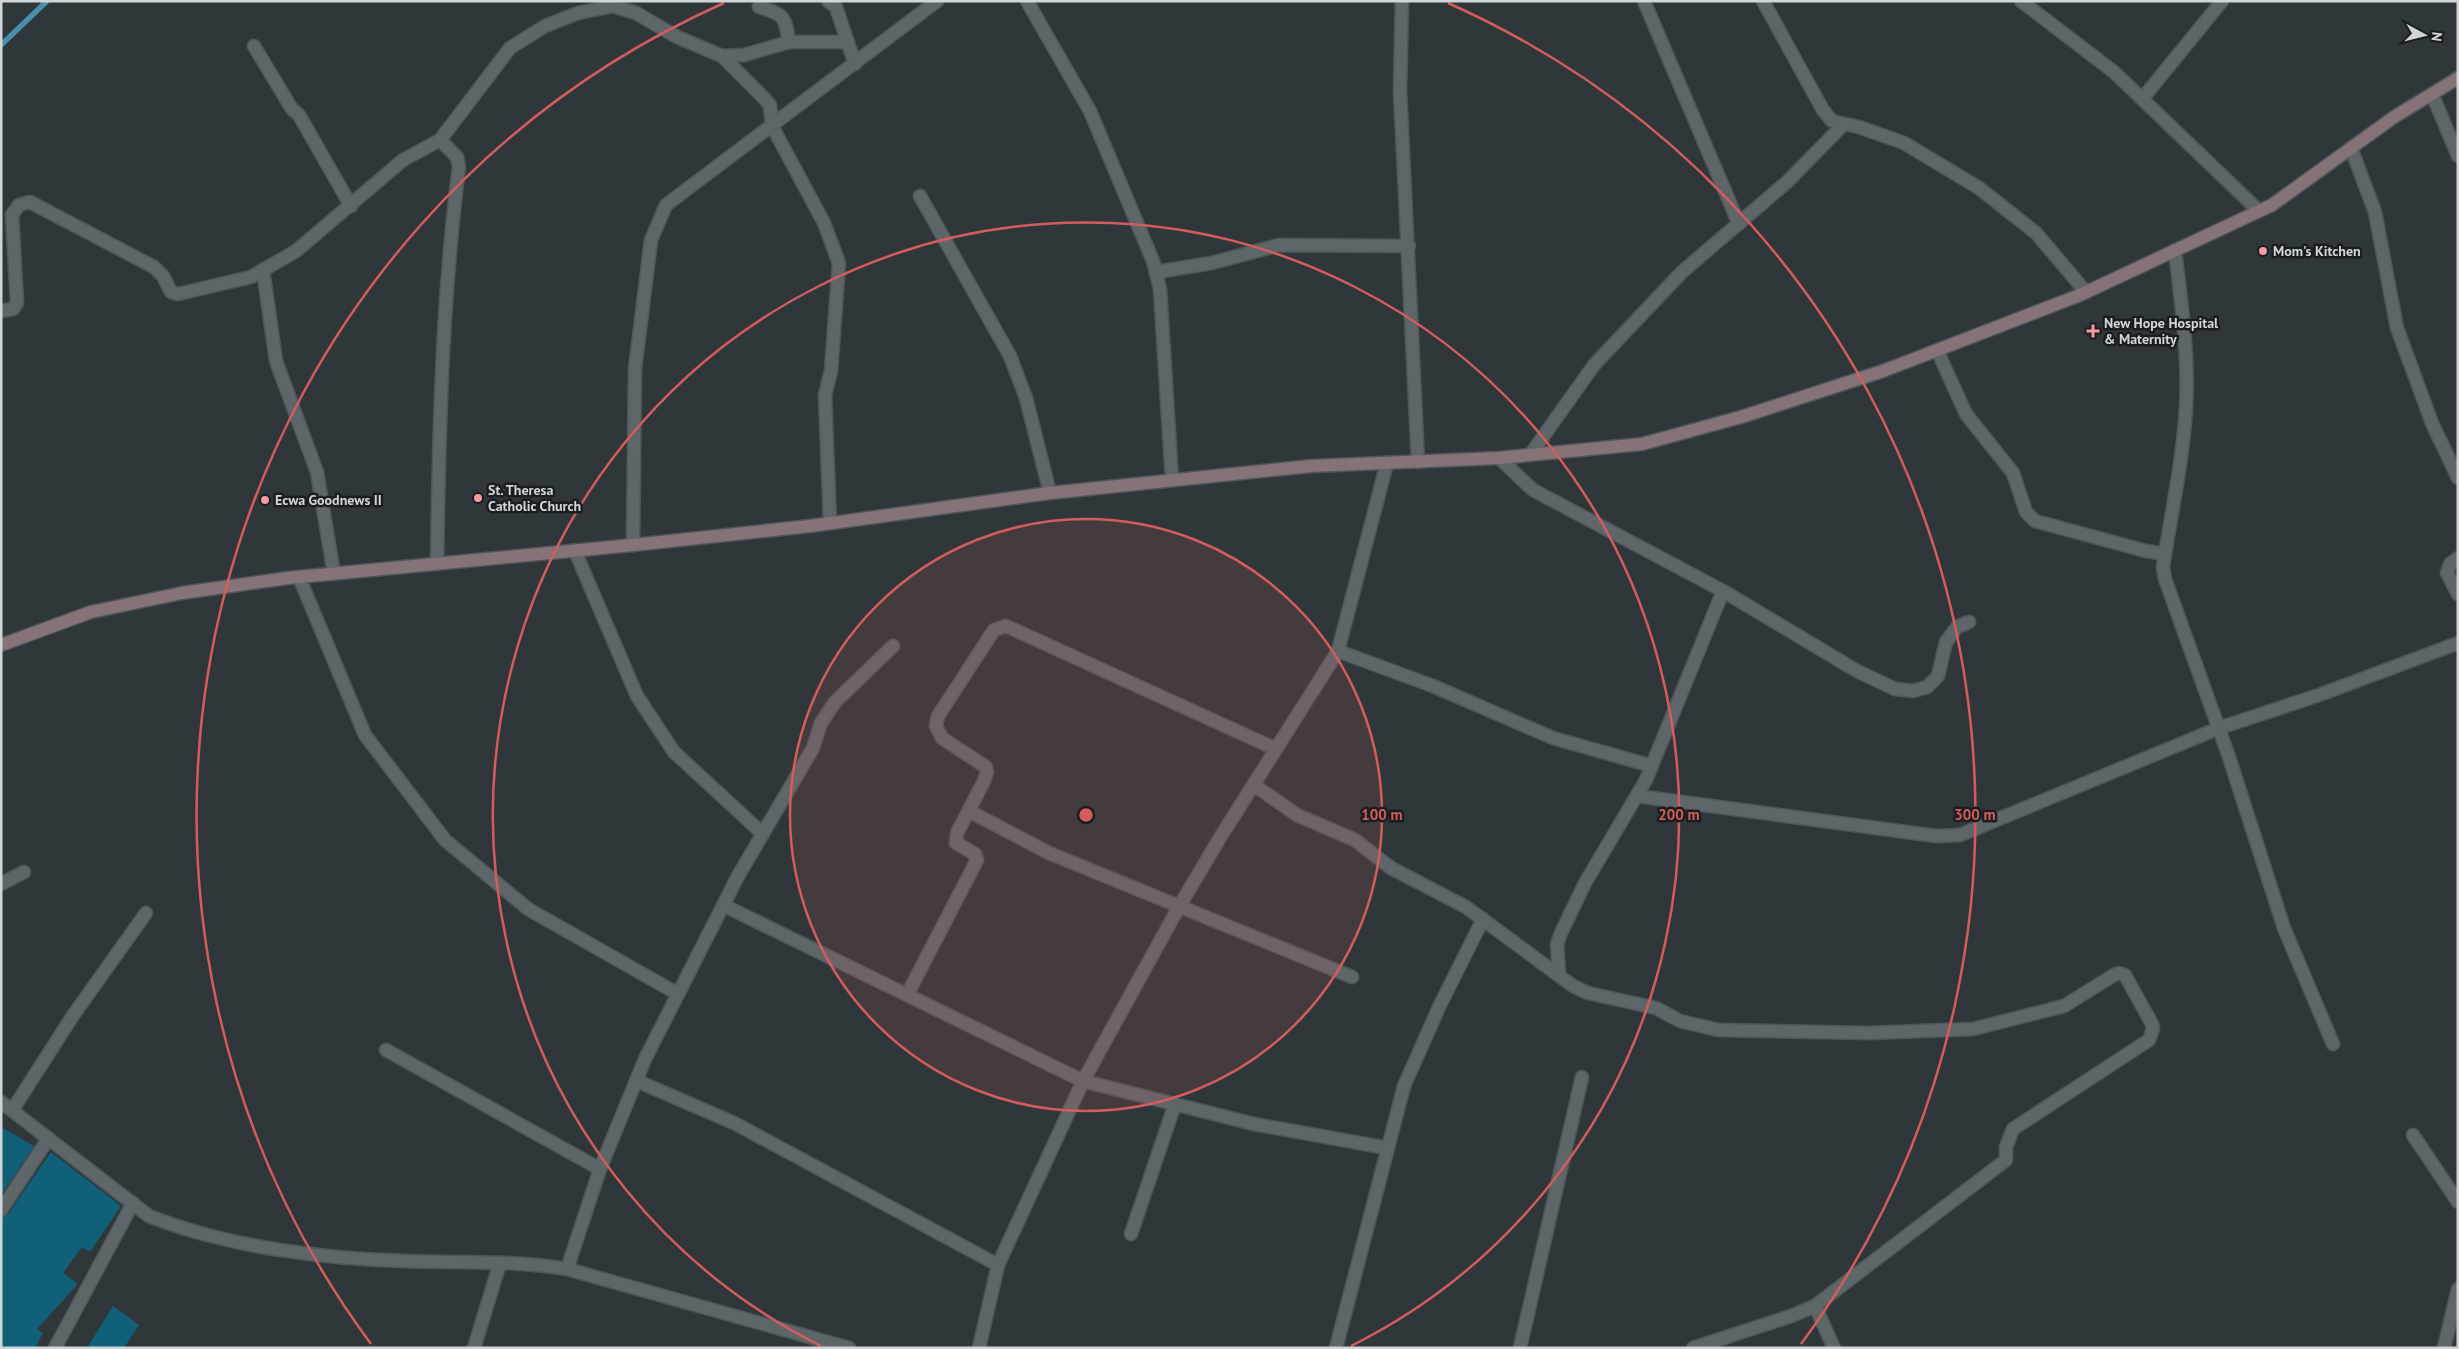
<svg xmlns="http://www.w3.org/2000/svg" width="2459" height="1349" viewBox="0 0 2459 1349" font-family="'PT Sans',sans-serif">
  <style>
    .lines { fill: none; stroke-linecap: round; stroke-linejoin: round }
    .stream { stroke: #488faa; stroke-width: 5.5 }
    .building { fill: #10607a }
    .street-casing { stroke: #4f5658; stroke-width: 15 }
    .secondary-casing { stroke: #4f5658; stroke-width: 15 }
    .street { stroke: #5e666a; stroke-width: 12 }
    .secondary { stroke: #867377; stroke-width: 12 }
    .ring { fill: none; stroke: #d45c5c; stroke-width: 2.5 }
    .poi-dot { fill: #f49aa0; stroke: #1b1e20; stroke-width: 2 }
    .labels { text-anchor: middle; stroke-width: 5; stroke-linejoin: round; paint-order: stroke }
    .poi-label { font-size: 14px; font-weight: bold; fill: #d0d5d7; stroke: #1b1e20; text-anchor: start }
    .centre { fill: #d45c5c; stroke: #1b1e20; stroke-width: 2.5 }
    .ring-label { font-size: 15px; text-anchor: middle; font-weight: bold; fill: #d45c5c; stroke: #1b1e20; stroke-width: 5; stroke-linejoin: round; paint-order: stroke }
  </style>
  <rect width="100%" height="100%" fill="#30373b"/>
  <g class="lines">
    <polyline class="stream" points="1,45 47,1"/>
  </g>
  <g class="building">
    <polygon points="1,1127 34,1146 1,1195"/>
    <polygon points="51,1152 121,1206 90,1252 82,1247 63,1273 78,1284 37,1329 43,1333 35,1348 1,1348 1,1218 8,1214"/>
    <polygon points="113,1306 139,1325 124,1348 87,1348"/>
  </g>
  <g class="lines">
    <g class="street-casing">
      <g id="street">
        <polyline points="828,1 836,7 855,64"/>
        <polyline points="1027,1 1090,111 1153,261 1160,289 1172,480"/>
        <polyline points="1402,1 1400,90 1418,462"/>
        <polyline points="1644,1 1739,224"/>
        <polyline points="1763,1 1823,110 1832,121 1859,127 1904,143 1979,188 2036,233 2086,292"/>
        <polyline points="2021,1 2114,72 2259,211"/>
        <path d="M759,7C784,14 785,16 789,42"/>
        <polyline points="254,46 292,109 299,115 351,206"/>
        <polyline points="722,56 744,55 789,42 848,42"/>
        <polyline points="2432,94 2458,156"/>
        <polyline points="2142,99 2222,1"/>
        <polyline points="2351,148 2375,212 2397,328 2432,423 2458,478"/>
        <polyline points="920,196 1010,356 1026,398 1050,493"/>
        <path d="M2175,250C2181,302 2189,355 2186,407C2183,461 2171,514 2163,567L2165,579L2228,754L2284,928L2333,1044"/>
        <polyline points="263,270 276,361 317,472 334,574"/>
        <polyline points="1156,272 1212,263 1279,245 1409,246"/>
        <polyline points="1,311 13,309 17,303 12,215 19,205 30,202 154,267 163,276 171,292 178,294 251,277 296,251 403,160 440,140 510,48 545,26 578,13 613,6 636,13 677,37 722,56 763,97 770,105 772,126 824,223 839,263 831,371 825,395 830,523"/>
        <polyline points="1937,350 1966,414 2013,473 2026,512 2035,521 2146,551 2165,554"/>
        <polyline points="1530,455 1594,365 1682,272 1787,182 1843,125"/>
        <polyline points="1499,458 1533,490 1723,591 1857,671 1895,689 1913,691 1927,687 1938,676 1946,642 1957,627 1969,622"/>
        <polyline points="633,545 635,369 651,240 666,205 937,1"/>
        <polyline points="575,551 637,696 674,752 763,834"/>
        <polyline points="2458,558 2450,564 2447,573 2458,594"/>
        <path d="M437,564C439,431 442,300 459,167L457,157L440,140"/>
        <polyline points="299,577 365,735 445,840 528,909 678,994"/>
        <polyline points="1338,651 1433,686 1553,738 1652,766"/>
        <polyline points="1254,785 1297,815 1355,840 1391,868 1466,907 1573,986 1588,993 1656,1008 1680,1021 1718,1030 1869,1033 1973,1029 2064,1006 2114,975 2119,973 2125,975 2152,1024 2153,1029 2149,1040 2013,1129 2006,1147 2006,1160 1815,1306 1791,1316 1693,1348"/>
        <polyline points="1637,796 1936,836 1960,835 2219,728 2319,695 2458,643"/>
        <polyline points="969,811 1049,853 1352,977"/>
        <polyline points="1,884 24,872"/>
        <polyline points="723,905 1083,1081 1254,1124 1387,1148"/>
        <polyline points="1559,974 1557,944 1561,933 1585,883 1646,780 1723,591"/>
        <polyline points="907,995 977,860 975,854 956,843 957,833 984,781 987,772 986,767 942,738 936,726 938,716 994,630 1006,626 1015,630 1276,749"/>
        <polyline points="386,1050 600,1169"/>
        <polyline points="637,1081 734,1123 998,1265"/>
        <path d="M1,1102L149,1216C227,1247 324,1259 407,1261C460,1263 514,1260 567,1269L849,1348"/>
        <polyline points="13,1109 74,1014 146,913"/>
        <polyline points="2413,1135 2458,1202"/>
        <polyline points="1,1210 48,1139"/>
        <polyline points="1131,1234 1175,1104"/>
        <polyline points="567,1269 600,1169 645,1059 738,876 813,748 821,723 835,702 893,646"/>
        <polyline points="1815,1306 1834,1348"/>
        <polyline points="55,1348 133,1203"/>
        <polyline points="474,1348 500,1263"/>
        <polyline points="979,1348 998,1265 1083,1081 1180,905 1221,836 1338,651 1387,463"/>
        <polyline points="1336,1348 1404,1086 1440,1005 1483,919"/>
        <polyline points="1520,1348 1582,1077"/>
        <polyline points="2444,1348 2458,1289"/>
      </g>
    </g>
    <g class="secondary-casing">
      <polyline id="secondary" points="1,645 91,612 182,593 288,578 633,545 810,526 1050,493 1311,466 1499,458 1642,444 1741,417 1883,371 2080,295 2272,205 2394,117 2458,78"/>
    </g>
    <use href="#street" class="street"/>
    <use href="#secondary" class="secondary"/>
  </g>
  <circle cx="1086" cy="815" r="296" fill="#d45c5c" fill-opacity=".12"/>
  <g class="ring">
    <circle cx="1086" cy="815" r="296"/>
    <path d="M821 1346A593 593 0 1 1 1351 1346"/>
    <path d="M371 1344A889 889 0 0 1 724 3M1448 3A889 889 0 0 1 1801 1344"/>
  </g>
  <g class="poi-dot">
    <circle cx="2263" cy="251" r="5"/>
    <path d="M2090.5 323.5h5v5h5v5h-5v5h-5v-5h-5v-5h5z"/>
    <circle cx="478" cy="498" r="5"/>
    <circle cx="265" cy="500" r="5"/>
  </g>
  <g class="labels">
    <g class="poi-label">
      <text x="2273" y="256">Mom's Kitchen</text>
      <text x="2104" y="328">New Hope Hospital<tspan x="2104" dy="16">&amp; Maternity</tspan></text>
      <text x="488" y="495">St. Theresa<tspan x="488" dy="16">Catholic Church</tspan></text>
      <text x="275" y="505">Ecwa Goodnews II</text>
    </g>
  </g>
  <circle cx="1086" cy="815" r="8" class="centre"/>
  <g class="ring-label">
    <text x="1382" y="820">100 m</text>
    <text x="1679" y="820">200 m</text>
    <text x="1975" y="820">300 m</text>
  </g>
  <rect width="2459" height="1349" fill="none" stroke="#d0d5d7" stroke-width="5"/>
  <g transform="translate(2424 35) rotate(97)" stroke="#1b1e20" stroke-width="4" paint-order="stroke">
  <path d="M0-4L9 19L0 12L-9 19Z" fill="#d0d5d7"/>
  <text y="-8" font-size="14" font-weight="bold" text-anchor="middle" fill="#d0d5d7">N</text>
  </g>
</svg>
